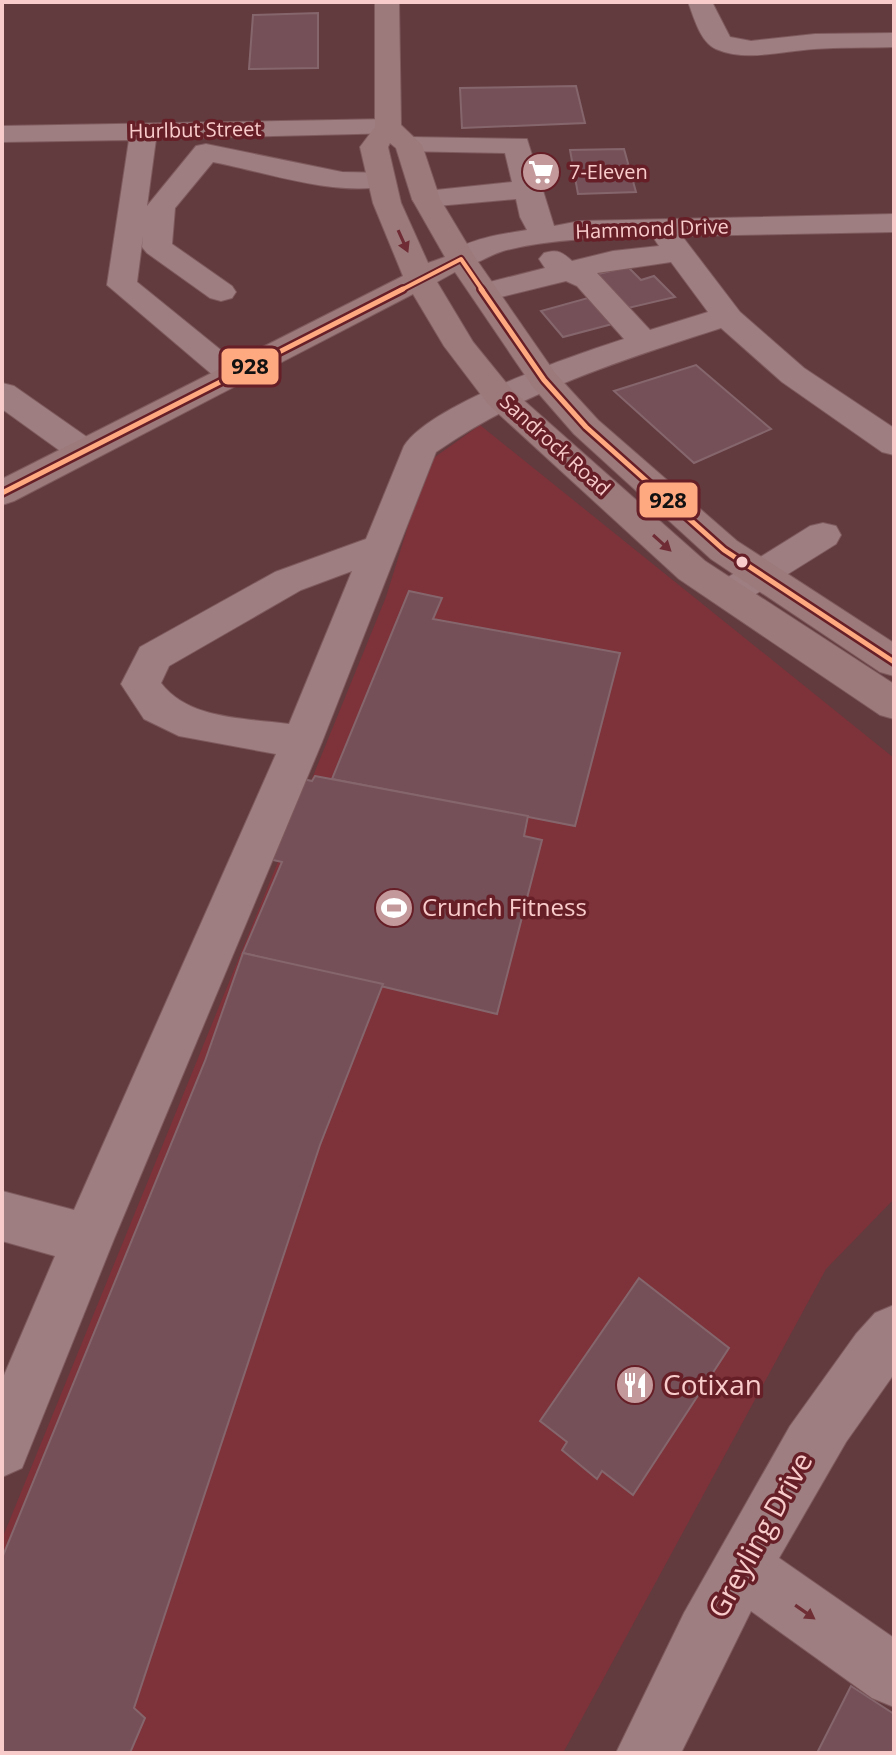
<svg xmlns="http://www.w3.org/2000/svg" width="896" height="1755" viewBox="0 0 896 1755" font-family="'Open Sans',sans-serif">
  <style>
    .built { fill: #7e323a }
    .building { fill: #755059; stroke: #86666d; stroke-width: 2 }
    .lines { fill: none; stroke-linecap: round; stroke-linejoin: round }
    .minor-casing { stroke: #7e5a5d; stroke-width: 2 }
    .major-casing { stroke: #7e5a5d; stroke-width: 2 }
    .minor { fill: #9e7e80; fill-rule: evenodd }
    .major { fill: #9c797b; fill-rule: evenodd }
    .bus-1-far1-casing { stroke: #671f27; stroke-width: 8 }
    .bus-1-casing { stroke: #671f27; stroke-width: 10 }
    .bus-1-far1 { stroke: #ffa980; stroke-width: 4 }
    .bus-1 { stroke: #ffa980; stroke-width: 5 }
    .oneway { fill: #6f2c34 }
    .oneway2 { fill: #6f2d34 }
    .bus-dot { fill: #f9cccc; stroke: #671f27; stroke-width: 3 }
    .labels { text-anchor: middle; stroke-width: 7; stroke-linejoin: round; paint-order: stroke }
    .far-street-label { font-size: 20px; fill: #f9cccc; stroke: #671f27 }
    .far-poi-label { font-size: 20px; fill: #f9cccc; stroke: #671f27; text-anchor: start }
    .poi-label { font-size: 24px; fill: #f9cccc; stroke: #671f27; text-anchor: start }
    .near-poi-label { font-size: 28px; fill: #f9cccc; stroke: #671f27; text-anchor: start }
    .near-street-label { font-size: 28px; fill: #f9cccc; stroke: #671f27 }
    .line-badge { stroke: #671f27; stroke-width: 3 }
    .pale-badge-label { font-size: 22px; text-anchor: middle; font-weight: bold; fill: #111 }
  </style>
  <rect width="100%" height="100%" fill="#623b3f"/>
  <polygon class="built" points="480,425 894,758 894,1199 826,1269 563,1753 2,1753 2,1539 386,597 428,462"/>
  <g class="building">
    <polygon points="318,13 318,68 249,69 253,15"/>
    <polygon points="576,86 585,123 462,128 460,88"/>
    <polygon points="624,149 636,192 578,194 570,150"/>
    <polygon points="628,267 641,280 654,276 675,297 624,309 594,275"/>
    <polygon points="595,296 620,322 563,337 541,311"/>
    <polygon points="696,365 771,429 694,463 614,391"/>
    <polygon points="409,591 442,598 433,619 620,653 575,826 332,779"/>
    <polygon points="315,776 528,816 524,836 542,840 497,1014 243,953 282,862 260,857 294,777 312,781"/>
    <polygon points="243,953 383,984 320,1145 134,1708 145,1718 130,1753 2,1753 2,1558 205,1061"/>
    <polygon points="639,1278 729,1348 633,1495 602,1471 597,1479 562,1450 567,1442 540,1421"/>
    <polygon points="851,1686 894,1714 894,1753 817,1753"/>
  </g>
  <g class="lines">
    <g class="minor-casing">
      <g id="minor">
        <path d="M688,2H712L730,37L751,41L815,34L894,33V47C867,48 840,47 814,49C783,51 746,62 716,49C700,42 694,17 688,2Z"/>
        <path d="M388,119L397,121L401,127L397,133L156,139L147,206L196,146L206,144L342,172L391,173L395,179L391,185C338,198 265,172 213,162L175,208L172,244L232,286L236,292L232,298L221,301L210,298L147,253L142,247L143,236L137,282L243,368L248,375L243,382L232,385L221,382L107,285L129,140L2,142V126Z"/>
        <path d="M409,137L527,139L554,226L580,221L894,214V232L682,236L740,312L804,368L894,428V455L882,452L782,382L721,328C622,360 523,391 436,452L322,742L114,1239L22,1468L2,1477V1380L55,1256L2,1241V1191L74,1210L276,754L179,736L144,719L121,684L140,647L275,572L366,539L404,446C431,404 574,355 624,339L577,286L566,281L485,301L474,298L470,292L474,286L545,268L539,259L544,253C558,249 562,252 572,261L613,251L659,246L653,237C603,238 552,238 503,251C484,257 471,270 451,265L446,259C460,239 504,234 527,230L520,217L516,199L426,207L416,205L412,199L416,193L426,191L512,182L505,153L399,151L396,145L399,139ZM671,262L708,312L650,330L597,273ZM352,571L289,724C246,718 189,720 161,683L169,666L301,590Z"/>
        <polygon points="2,383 14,386 94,442 99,450 94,458 82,461 70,458 2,409"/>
        <polygon points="823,523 836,526 841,535 836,544 743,602 730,606 717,602 711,593 717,584 810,526"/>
        <polygon points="894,1305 894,1374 846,1442 779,1558 894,1638 894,1707 872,1698 751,1611 681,1753 616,1753 684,1613 790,1426 856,1334 875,1313"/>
      </g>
    </g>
    <g class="major-casing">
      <path id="major" d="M375,2H399L401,125L422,145L440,199L476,259L555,373L598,420L737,541L894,643V676L880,672L711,559L574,434L533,387L455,272L437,282L473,342L512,390L705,561L894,684V719L880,715L679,579L488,404L444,346L413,294L14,501L2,505V479L403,276L373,203L360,147L375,127ZM390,143L396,148L412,199L445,257L428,263L401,203L388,147Z"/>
    </g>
    <use href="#minor" class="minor"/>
    <use href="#major" class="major"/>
    <g class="bus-1-far1-casing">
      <polyline id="bus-1-far1" points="399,291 461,259 483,291"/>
    </g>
    <g class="bus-1-casing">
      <g id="bus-1">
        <polyline points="481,289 544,380 586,427 724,550 894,662"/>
        <polyline points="2,493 403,289"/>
      </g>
    </g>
    <use href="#bus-1-far1" class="bus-1-far1"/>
    <use href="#bus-1" class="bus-1"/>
  </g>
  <defs><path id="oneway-solid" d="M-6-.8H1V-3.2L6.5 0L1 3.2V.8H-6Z" transform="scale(2)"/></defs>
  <g class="oneway">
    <use href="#oneway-solid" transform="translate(403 241) rotate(66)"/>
    <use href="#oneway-solid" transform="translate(662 543) rotate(42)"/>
  </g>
  <use class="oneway2" href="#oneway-solid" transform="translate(805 1612) rotate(35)"/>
  <defs>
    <g id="supermarket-disc" transform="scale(2)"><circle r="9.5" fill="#c4999b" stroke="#671f27"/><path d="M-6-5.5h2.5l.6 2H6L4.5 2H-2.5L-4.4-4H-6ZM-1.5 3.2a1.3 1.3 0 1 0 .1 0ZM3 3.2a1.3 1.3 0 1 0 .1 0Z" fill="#fff"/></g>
    <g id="stadium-disc" transform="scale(2)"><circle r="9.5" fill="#c4999b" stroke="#671f27"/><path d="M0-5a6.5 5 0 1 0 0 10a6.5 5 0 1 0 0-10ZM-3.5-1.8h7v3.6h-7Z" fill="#fff"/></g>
    <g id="restaurant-disc" transform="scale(2)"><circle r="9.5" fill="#c4999b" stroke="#671f27"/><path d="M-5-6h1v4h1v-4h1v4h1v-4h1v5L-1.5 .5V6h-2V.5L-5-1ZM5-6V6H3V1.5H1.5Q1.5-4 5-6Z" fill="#fff"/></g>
  </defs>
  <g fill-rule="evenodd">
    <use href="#supermarket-disc" x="541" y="172"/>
    <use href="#stadium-disc" x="394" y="908"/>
    <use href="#restaurant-disc" x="635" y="1385"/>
  </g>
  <circle class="bus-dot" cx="742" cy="562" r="7"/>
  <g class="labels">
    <g class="far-street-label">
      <text transform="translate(195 130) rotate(-1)" y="7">Hurlbut Street</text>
      <text transform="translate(652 229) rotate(-2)" y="7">Hammond Drive</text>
      <text transform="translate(555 445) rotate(42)" y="7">Sandrock Road</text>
    </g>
    <g class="far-poi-label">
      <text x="569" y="179">7-Eleven</text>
    </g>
    <g class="poi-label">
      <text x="422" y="916">Crunch Fitness</text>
    </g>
    <g class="near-poi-label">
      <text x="663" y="1395">Cotixan</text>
    </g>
    <g class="near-street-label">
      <text transform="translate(760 1535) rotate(-61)" y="10">Greyling Drive</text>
    </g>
  </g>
  <g class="line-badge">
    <rect x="220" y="347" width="60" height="39" rx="8" fill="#ffa980"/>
    <rect x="638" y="481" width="61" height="38" rx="8" fill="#ffa980"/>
  </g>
  <g class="pale-badge-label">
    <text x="250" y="374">928</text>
    <text x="668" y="508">928</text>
  </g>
  <rect width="896" height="1755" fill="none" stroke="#f9cccc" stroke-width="8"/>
</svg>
